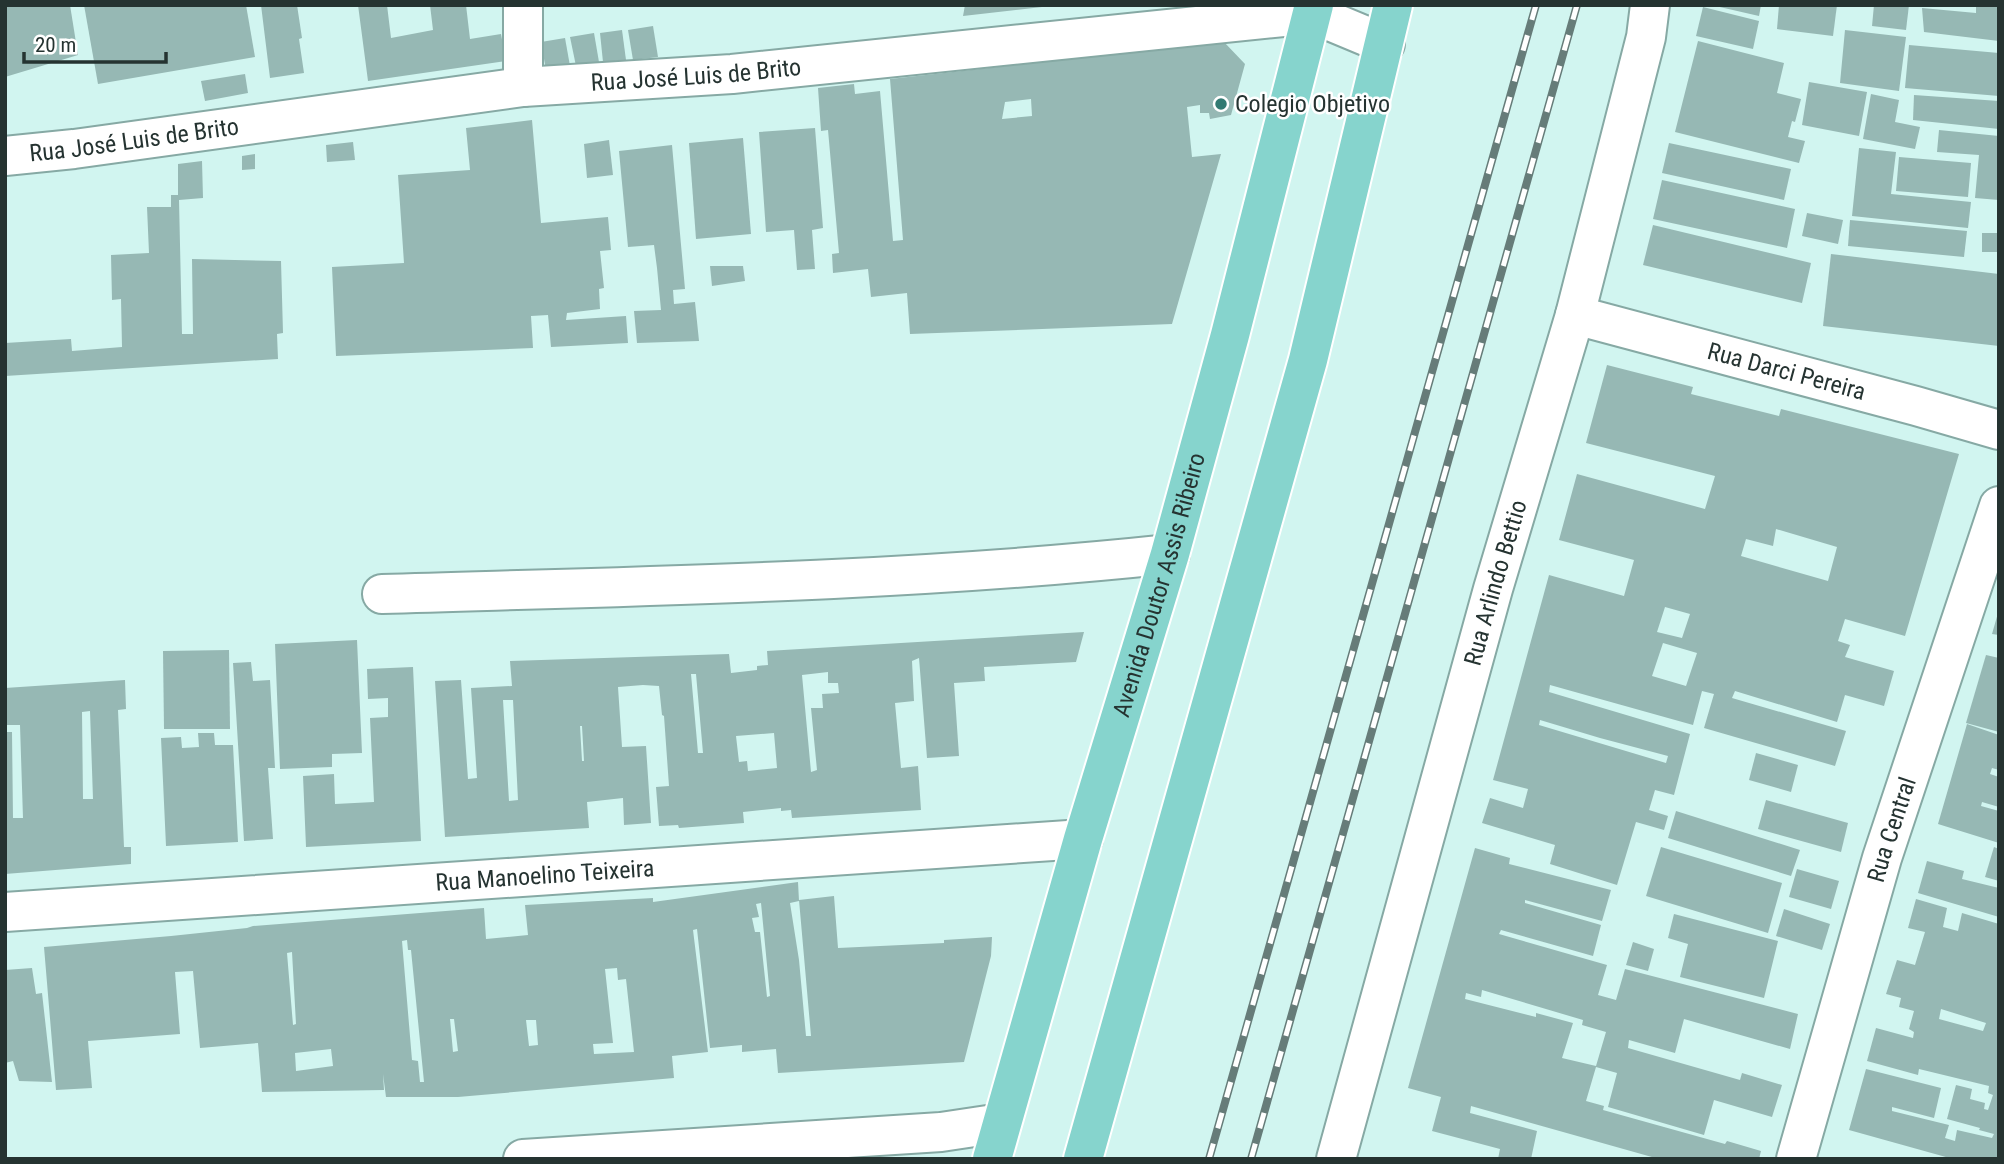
<svg xmlns="http://www.w3.org/2000/svg" width="2004" height="1164" viewBox="0 0 2004 1164" font-family="'Roboto Condensed',sans-serif">
  <style>
    .building { fill: #96b8b4; fill-rule: evenodd }
    .lines { fill: none; stroke-linecap: round; stroke-linejoin: round }
    .minor-casing { stroke: #86a9a4; stroke-width: 42 }
    .major-casing { stroke: #fff; stroke-width: 42 }
    .minor { stroke: #fff; stroke-width: 38 }
    .major { stroke: #86d4cd; stroke-width: 38 }
    .rail-casing { stroke: #667c79; stroke-width: 8 }
    .rail { stroke: #fff; stroke-width: 5; stroke-dasharray: 16; stroke-linecap: butt }
    .poi-dot { fill: #327a72; stroke: #fff; stroke-width: 2.5 }
    .labels { text-anchor: middle; stroke-width: 5; stroke-linejoin: round; paint-order: stroke }
    .street-label { font-size: 24px; fill: #253331; stroke: #fff }
    .poi-label { font-size: 24px; fill: #253331; stroke: #fff; text-anchor: start }
  </style>
  <rect width="100%" height="100%" fill="#d1f5f0"/>
  <g class="building">
    <polygon points="5,5 70,5 78,55 5,77"/>
    <polygon points="84,5 246,5 255,57 98,84"/>
    <polygon points="261,5 297,5 302,38 299,39 304,73 270,78"/>
    <polygon points="358,5 387,5 391,38 433,30 430,5 466,5 470,39 501,34 506,61 368,81"/>
    <polygon points="965,5 1042,5 1042,7 963,16"/>
    <polygon points="1711,5 1761,5 1759,16"/>
    <polygon points="1779,5 1837,5 1833,36 1777,29"/>
    <polygon points="1874,5 1909,5 1906,30 1872,26"/>
    <polygon points="1976,5 1999,5 1999,41 1924,32 1922,8 1976,13"/>
    <polygon points="1703,7 1759,21 1753,49 1696,36"/>
    <polygon points="653,26 658,57 633,60 628,30"/>
    <polygon points="622,30 626,60 603,62 600,33"/>
    <polygon points="1845,30 1906,37 1899,91 1840,83"/>
    <polygon points="594,33 599,62 576,66 570,37"/>
    <polygon points="565,38 570,66 546,70 541,42"/>
    <polygon points="1698,41 1784,63 1777,93 1801,99 1795,122 1792,121 1788,137 1805,141 1799,163 1675,132"/>
    <path d="M1224,42L1245,64L1231,115L1210,119L1209,113H1200V105L1187,107L1192,157L1221,154L1172,324L910,334L907,293L871,297L868,269L833,273L832,254L839,253L828,130L821,131L818,88L854,84L855,94L880,91L893,241L903,240L890,79ZM1031,99L1032,116L1002,119L1005,102Z"/>
    <polygon points="1909,45 1999,53 1999,96 1905,88"/>
    <polygon points="245,74 248,93 205,101 201,81"/>
    <polygon points="1809,82 1867,92 1859,136 1802,125"/>
    <polygon points="1871,94 1899,100 1895,122 1920,127 1915,149 1863,139"/>
    <polygon points="1914,95 1999,101 1999,129 1913,120"/>
    <polygon points="532,120 541,223 608,217 611,250 600,251 604,288 599,289 600,309 567,313 566,320 626,316 628,343 551,347 548,315 531,316 533,348 336,356 332,267 404,263 398,175 470,170 466,128"/>
    <polygon points="815,128 823,228 812,230 815,269 797,270 794,230 766,232 759,132"/>
    <polygon points="1939,130 1999,136 1999,200 1975,198 1979,155 1937,152"/>
    <polygon points="743,138 751,234 696,239 689,143"/>
    <polygon points="609,140 613,175 587,178 584,144"/>
    <polygon points="353,142 355,160 327,162 326,145"/>
    <polygon points="1669,143 1791,169 1784,200 1662,173"/>
    <polygon points="672,145 685,289 673,290 674,304 695,302 699,341 637,343 634,311 661,310 657,268 654,245 628,247 619,151"/>
    <polygon points="1859,148 1896,152 1891,194 1971,202 1968,228 1852,216"/>
    <polygon points="255,154 255,169 242,170 242,156"/>
    <polygon points="1899,157 1971,163 1968,197 1896,191"/>
    <polygon points="202,161 203,198 179,200 182,334 193,334 192,259 281,261 283,333 277,334 278,359 5,376 5,343 71,339 72,351 122,347 121,299 112,300 111,255 149,253 147,207 171,207 171,195 178,195 178,164"/>
    <polygon points="1662,180 1795,209 1787,248 1653,219"/>
    <polygon points="1807,213 1843,220 1838,244 1802,236"/>
    <polygon points="1850,220 1967,231 1964,257 1848,246"/>
    <polygon points="1653,225 1811,263 1802,303 1643,265"/>
    <rect x="1982" y="233" width="17" height="19"/>
    <polygon points="1831,254 1999,274 1999,346 1823,326"/>
    <polygon points="710,266 743,266 745,281 712,286"/>
    <path d="M1607,365L1693,387L1691,394L1779,416L1781,409L1959,454L1905,636L1845,619L1838,641L1850,645L1845,657L1894,671L1884,706L1845,695L1837,722L1735,691L1732,698L1846,731L1835,766L1704,728L1714,694L1702,691L1693,725L1550,685L1549,692L1690,734L1674,795L1655,790L1649,810L1668,816L1664,830L1636,822L1617,885L1550,864L1555,845L1482,823L1490,798L1523,808L1528,789L1493,780L1549,575L1624,596L1634,560L1559,540L1577,474L1705,509L1715,476L1586,443ZM1776,529L1837,547L1828,581L1741,556L1746,539L1773,546ZM1665,607L1690,614L1682,638L1657,632ZM1663,643L1697,653L1686,686L1652,676ZM1540,720L1600,738L1668,756L1666,763L1539,725Z"/>
    <polygon points="1998,613 1999,635 1992,634"/>
    <path d="M1084,632L1076,662L984,667L985,681L954,683L959,756L927,758L919,658L912,661L914,701L895,703L901,768L918,766L921,810L792,818L791,810L781,811V808L743,812L744,823L679,828L678,825L659,826L656,787L669,786L664,716L662,715L659,686L643,685L618,687L622,747L646,746L651,823L624,825L623,798L587,802L589,828L445,837L435,681L461,680L468,779L477,778L471,688L512,686L510,661L729,654L731,673L757,670V666L768,665L767,651ZM828,672V683H838L839,693L822,694L823,708H811L817,770L811,772L802,675ZM691,674H696L703,753H698ZM503,700H513L518,800L509,801ZM580,726H582L584,761H582ZM774,733L777,768L748,771L747,761L739,762L736,736Z"/>
    <polygon points="357,640 362,753 332,754 332,767 280,769 275,644"/>
    <polygon points="229,650 230,729 164,729 163,651"/>
    <polygon points="1986,655 1999,658 1999,732 1966,723"/>
    <polygon points="251,662 253,681 270,680 275,768 268,768 273,839 244,841 233,663"/>
    <polygon points="413,667 421,841 306,847 303,776 334,774 335,804 374,802 370,718 388,717 388,698 368,699 367,669"/>
    <path d="M125,680L126,709L118,710L124,847H131V864L5,874V732H12L13,818H23L20,725H5V688ZM90,711L93,799H83L82,712Z"/>
    <polygon points="1967,724 1999,735 1999,770 1992,768 1990,774 1999,777 1999,807 1982,802 1981,806 1999,811 1999,843 1938,824"/>
    <polygon points="198,733 214,733 215,745 233,745 238,842 166,846 161,738 181,737 182,748 199,747"/>
    <polygon points="1756,753 1798,765 1791,792 1749,780"/>
    <polygon points="1766,800 1848,823 1841,852 1758,829"/>
    <polygon points="1676,811 1800,850 1791,876 1668,838"/>
    <polygon points="1661,847 1782,883 1768,933 1646,896"/>
    <polygon points="1994,847 1999,849 1999,881 1985,877"/>
    <path d="M1475,848L1510,858L1509,864L1611,890L1602,921L1525,900V903L1601,925L1593,956L1501,930L1499,934L1607,965L1598,995L1616,1000L1625,969L1798,1014L1790,1049L1684,1019L1675,1053L1629,1040L1628,1048L1740,1080L1742,1073L1782,1085L1772,1117L1714,1100L1704,1135L1608,1107L1617,1073L1596,1067L1586,1101L1604,1106L1603,1110L1725,1144L1727,1141L1761,1151L1759,1159H1659L1471,1106L1470,1113L1537,1131L1531,1159H1498L1500,1149L1432,1131L1441,1097L1408,1088ZM1482,990L1583,1020L1582,1025L1606,1032L1596,1066L1562,1058L1573,1023L1536,1013V1017L1465,999L1466,993L1481,997Z"/>
    <polygon points="1927,861 1964,871 1962,879 1999,888 1999,917 1918,893"/>
    <polygon points="1797,869 1839,881 1831,909 1789,897"/>
    <path d="M798,882L799,901L790,903L799,960L806,1036H811L799,900L834,896L838,948L944,943V940L992,937L991,956L964,1062L778,1073L776,1049L742,1052V1045L710,1048L697,929L693,930L708,1052L672,1056L674,1078L458,1097H386L383,1074L384,1090L262,1092L258,1043L200,1048L193,971L175,972L180,1034L88,1041L92,1088L56,1090L44,947L171,936L247,928L253,926L484,908L486,939L528,935L525,905L653,898V902ZM761,903L770,996L767,997L760,932H755L752,918L759,917L756,904ZM407,940L408,950H411L424,1082H420L418,1061L412,1060L402,941ZM292,952L296,1024L293,1025L287,953ZM617,968L618,980L626,979L634,1052L594,1054L593,1044L613,1043L605,969ZM450,1019H454L458,1051L453,1052ZM526,1020H536L538,1045L529,1046ZM331,1049L333,1066L296,1071L295,1053Z"/>
    <path d="M1916,899L1947,908L1943,927L1958,931L1962,913L1999,924V1159H1953L1849,1130L1866,1069L1941,1088L1934,1118L1892,1107V1111L1949,1125L1945,1138L1955,1141L1957,1130L1992,1138L1994,1134L1979,1130L1980,1128L1947,1119L1956,1085L1972,1089L1970,1099L1985,1103L1984,1109L1988,1110L1993,1095L1988,1093L1989,1086L1919,1069L1918,1075L1867,1061L1876,1028L1913,1038L1914,1032L1909,1029L1914,1011L1899,1007L1901,998L1886,994L1897,960L1915,965L1925,932L1908,928ZM1941,1009L1986,1023L1983,1031L1939,1019Z"/>
    <polygon points="1784,909 1830,924 1822,950 1776,936"/>
    <polygon points="1674,914 1778,941 1764,998 1680,977 1688,944 1668,938"/>
    <polygon points="1633,942 1654,949 1648,971 1626,965"/>
    <polygon points="32,968 36,994 42,993 52,1082 19,1081 13,1061 5,1063 5,970"/>
  </g>
  <g class="lines">
    <g class="minor-casing">
      <g id="minor">
        <polyline points="523,5 523,87"/>
        <path id="s1" d="M5,156L74,149L523,87L732,74L1313,14L1385,44"/>
        <path id="s2" d="M1575,315L1916,406L1999,430"/>
        <path d="M382,594C644,586 908,582 1170,554"/>
        <path id="s3" d="M5,912L1083,839"/>
        <polyline points="523,1159 941,1132 1001,1123"/>
        <path id="s4" d="M1336,1159L1493,589L1575,315L1646,37L1650,5"/>
        <path id="s5" d="M1796,1159L1882,858L1999,506"/>
      </g>
    </g>
    <g class="major-casing">
      <g id="major">
        <path id="s6" d="M992,1159L1083,839L1170,554L1230,335L1314,5"/>
        <polyline points="1083,1159 1308,360 1393,5"/>
      </g>
    </g>
    <use href="#minor" class="minor"/>
    <use href="#major" class="major"/>
    <g class="rail-casing">
      <g id="rail">
        <polyline points="1209,1159 1536,5"/>
        <polyline points="1251,1159 1577,5"/>
      </g>
    </g>
    <use href="#rail" class="rail"/>
  </g>
  <circle class="poi-dot" cx="1221" cy="104" r="7"/>
  <g class="labels">
    <g class="street-label">
      <text dy="8" stroke="none"><textPath href="#s1" startOffset="696">Rua José Luis de Brito</textPath></text>
      <text dy="8" stroke="none"><textPath href="#s1" startOffset="130">Rua José Luis de Brito</textPath></text>
      <text dy="8" stroke="none"><textPath href="#s2" startOffset="219">Rua Darci Pereira</textPath></text>
      <text dy="8" stroke="none"><textPath href="#s4" startOffset="598">Rua Arlindo Bettio</textPath></text>
      <text dy="8" stroke="none"><textPath href="#s6" startOffset="598">Avenida Doutor Assis Ribeiro</textPath></text>
      <text dy="8" stroke="none"><textPath href="#s5" startOffset="343">Rua Central</textPath></text>
      <text dy="8" stroke="none"><textPath href="#s3" startOffset="541">Rua Manoelino Teixeira</textPath></text>
    </g>
    <g class="poi-label">
      <text x="1235" y="112">Colegio Objetivo</text>
    </g>
  </g>
  <rect width="2004" height="1164" fill="none" stroke="#253331" stroke-width="14"/>
  <path d="M24 52v10h142v-10" fill="none" stroke="#253331" stroke-width="3.5"/>
  <text x="35" y="52" font-size="21" fill="#253331" stroke="#ffffff" stroke-width="5" paint-order="stroke">20 m</text>
</svg>
